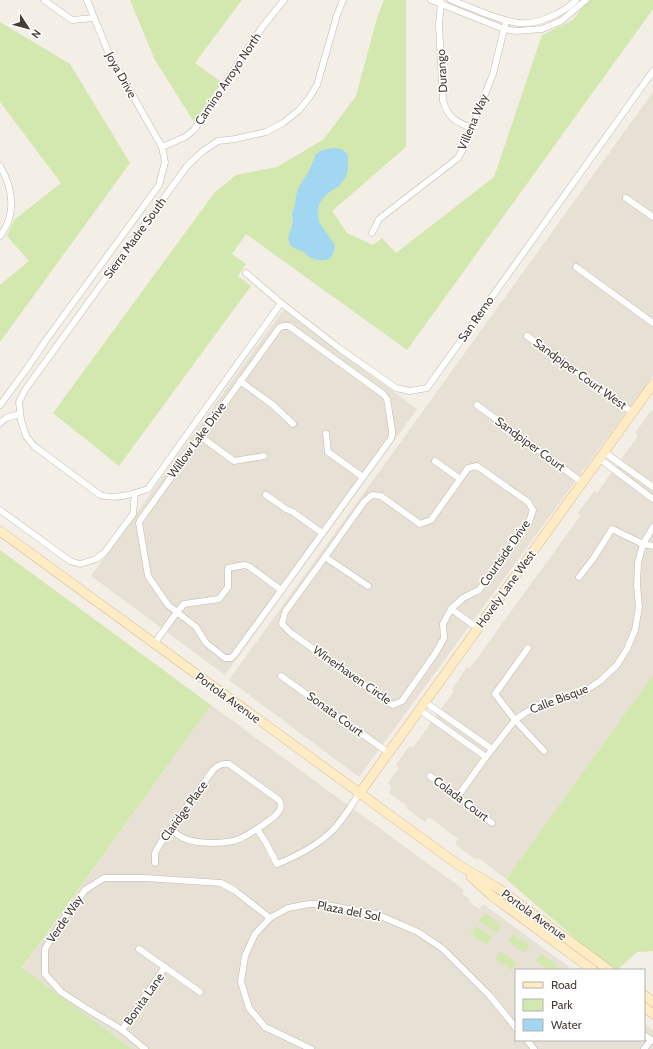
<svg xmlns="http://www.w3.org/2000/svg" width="653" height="1049" viewBox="0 0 653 1049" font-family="Cabin,sans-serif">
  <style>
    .residential { fill: #e7e0d4 }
    .green { fill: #d3e8ae }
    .water { fill: #a1d7f1 }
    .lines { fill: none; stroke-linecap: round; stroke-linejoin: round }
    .street-casing { stroke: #c2b8ab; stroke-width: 7 }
    .secondary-casing { stroke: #d4be95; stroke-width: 10 }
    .street { stroke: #fff; stroke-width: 6 }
    .secondary { stroke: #ffecc4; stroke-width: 9 }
    .labels { text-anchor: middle; stroke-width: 3; stroke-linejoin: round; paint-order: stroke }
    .street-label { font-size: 12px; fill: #463e35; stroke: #fff }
  </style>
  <rect width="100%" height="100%" fill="#f3eee6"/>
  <g class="residential">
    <polygon points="653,92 653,375 359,777 229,680"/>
    <polygon points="283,310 417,409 225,675 91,576"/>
    <polygon points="651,411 653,412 653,675 506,879 478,858 476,860 455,844 458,839 429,817 425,822 406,808 407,806 389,793 390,792 391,786 388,783 399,768 396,765 409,746 413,748 454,691 452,689 467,667 470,668 581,515 578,513 594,491 597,493 638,436 635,433"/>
    <polygon points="211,705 464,890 462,893 470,900 469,902 479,909 483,904 569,967 567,970 516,970 516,1040 644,1040 644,1023 653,1030 653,1049 132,1049 22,969"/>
  </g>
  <g class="green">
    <polygon points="130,0 242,0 195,63 221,82 194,122 155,60"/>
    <polygon points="384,0 406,0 406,147 332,211 347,233 373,245 382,238 396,253 494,177 542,35 573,20 588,0 653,0 653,9 407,350 246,234 232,254 246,264 238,276 251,286 119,466 53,413 215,192 236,175 277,167 324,139 356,96 377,18"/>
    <polygon points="0,22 70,64 130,163 0,342 0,285 29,261 7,236 14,220 61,183 0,102"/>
    <polygon points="0,550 211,705 22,968 132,1049 0,1049"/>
    <polygon points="653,675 653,951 637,952 617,970 612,970 506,879"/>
    <polygon points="485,913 501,925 496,933 479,921"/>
    <polygon points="476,926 492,937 487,945 470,933"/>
    <polygon points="513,934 530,945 524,953 508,941"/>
    <polygon points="500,951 517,963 511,970 495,959"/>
    <polygon points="541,954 558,966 555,970 548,970 536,961"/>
  </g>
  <polygon class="water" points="333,148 342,149 348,155 348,168 346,177 339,186 328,193 320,202 318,210 319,222 335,245 334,252 331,258 325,260 317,260 309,257 304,252 296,249 290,245 288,238 293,222 292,214 295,205 296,195 300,185 309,171 316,154 322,150"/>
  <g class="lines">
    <g class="street-casing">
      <g id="street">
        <polyline points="44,0 72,20 94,18"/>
        <polyline points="87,0 109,54 162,147"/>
        <polyline points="431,0 504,29 516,31 542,29 561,21 586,0"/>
        <path d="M451,0C464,5 477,10 489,15C499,18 509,22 519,23C537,25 564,13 576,0"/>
        <path d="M441,2L439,25L443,101C449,119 455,121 471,128"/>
        <path d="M0,166C13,188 17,215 0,236"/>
        <polyline points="626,198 653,217"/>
        <polyline points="372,233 379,219 458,158 464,147 493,74 506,21"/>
        <polyline points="576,267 653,323"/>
        <polyline points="246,273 281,303 339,348 396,388 410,391 427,388 653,71"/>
        <path d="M281,303L148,489C133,494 115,500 100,495L34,446L26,436L21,420L19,402L25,390L187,166L203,151L218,141L235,139L266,132L283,123L299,110L309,98L317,85L337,15L343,0"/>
        <polygon points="283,326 289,326 383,394 387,399 392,430 392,435 390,440 235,654 231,658 225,658 206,643 196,627 168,605 148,576 139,523 141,519 279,328"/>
        <polyline points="527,336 633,413"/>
        <polyline points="240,381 273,405 293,424"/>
        <polyline points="0,405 28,367 46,340 159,185 165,162 162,147 185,137 194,130 263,26 284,0"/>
        <polyline points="477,405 583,483"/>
        <polyline points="0,423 6,418 20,414"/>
        <polyline points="326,434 328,452 363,477"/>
        <polyline points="200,436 234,461 264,456"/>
        <polyline points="604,452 653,487"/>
        <polyline points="600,459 653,499"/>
        <polyline points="435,461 460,479"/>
        <polygon points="477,466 528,502 533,510 529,522 479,590 463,598 451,609 443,624 444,638 435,654 402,701 393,705 382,698 291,633 282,624 285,612 325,557 364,502 372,495 381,496 420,524 431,520 468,468"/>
        <polyline points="266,495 286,509 293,512 322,533"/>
        <polyline points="0,510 70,561 80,564 96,559 104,553 133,514 135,493"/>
        <polyline points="325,557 368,586"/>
        <polyline points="579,577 593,559 612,529 643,544 653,546"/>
        <polyline points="451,609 478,628"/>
        <polyline points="154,644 177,612 184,604 219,599 228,587 228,568 245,565 250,567 281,590"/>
        <polyline points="528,648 495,694 515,720 544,751"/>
        <polyline points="281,676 389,753"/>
        <polyline points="425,702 492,749"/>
        <polyline points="420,710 486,757"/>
        <polyline points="430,776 458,796 492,823"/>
        <polyline points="458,796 486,757 515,720 525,713 540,704 558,699 582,693 600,681 617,665 627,649 635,630 639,607 637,585 638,563 643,544 653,527"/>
        <path d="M257,829L265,841L277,864C297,856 317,846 333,830C343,819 351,806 359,794"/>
        <path d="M155,863V853L160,844L213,770C218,765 222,763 229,764L279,800C281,804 282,807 279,811C276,818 241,840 233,841C219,844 196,844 183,838C179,836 175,833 171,829"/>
        <polyline points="139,949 200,992"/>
        <polyline points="122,1030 165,967"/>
        <polyline points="644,1035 653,1041"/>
        <polyline points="527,1040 534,1049"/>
        <polyline points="145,1049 122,1030 84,1007 61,992 45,974 45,949 62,921 85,890 104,878 145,878 221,883 234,890 270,918"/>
        <polyline points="311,1049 265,1027 249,1008 241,982 245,956 255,934 270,918 288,908 309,904 321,904 376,914 418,932 443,949 490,996 516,1028"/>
        <polyline points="644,1049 651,1040"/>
      </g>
    </g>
    <g class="secondary-casing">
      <g id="secondary">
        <polyline points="0,531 457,864 498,888 609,970"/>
        <polyline points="359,794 653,384"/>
        <polyline points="471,877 492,896 593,970"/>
        <polyline points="644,995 653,1002"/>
        <polyline points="644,1007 653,1014"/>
      </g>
    </g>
    <use href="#street" class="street"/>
    <use href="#secondary" class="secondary"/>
  </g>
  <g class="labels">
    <g class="street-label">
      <text transform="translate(442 71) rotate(-93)" y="4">Durango</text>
      <text transform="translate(121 75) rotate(61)" y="4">Joya Drive</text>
      <text transform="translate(228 79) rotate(-56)" y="4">Camino Arroyo North</text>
      <text transform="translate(473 122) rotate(-67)" y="4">Villena Way</text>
      <text transform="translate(135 238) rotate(-54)" y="4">Sierra Madre South</text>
      <text transform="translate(476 319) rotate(-55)" y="4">San Remo</text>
      <text transform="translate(580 374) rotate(36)" y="4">Sandpiper Court West</text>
      <text transform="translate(197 440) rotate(-54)" y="4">Willow Lake Drive</text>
      <text transform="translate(530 444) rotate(36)" y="4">Sandpiper Court</text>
      <text transform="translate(505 553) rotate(-55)" y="4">Courtside Drive</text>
      <text transform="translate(506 589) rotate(-54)" y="4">Hovely Lane West</text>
      <text transform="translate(352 675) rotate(35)" y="4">Winerhaven Circle</text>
      <text transform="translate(228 698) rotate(36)" y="4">Portola Avenue</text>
      <text transform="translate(559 699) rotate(-21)" y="4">Calle Bisque</text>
      <text transform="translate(335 714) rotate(36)" y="4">Sonata Court</text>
      <text transform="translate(461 799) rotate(37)" y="4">Colada Court</text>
      <text transform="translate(184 811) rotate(-54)" y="4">Claridge Place</text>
      <text transform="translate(349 911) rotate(11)" y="4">Plaza del Sol</text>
      <text transform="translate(534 915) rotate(36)" y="4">Portola Avenue</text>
      <text transform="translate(65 919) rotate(-56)" y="4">Verde Way</text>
      <text transform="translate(144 999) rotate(-55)" y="4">Bonita Lane</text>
    </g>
  </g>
  <rect x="515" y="969" width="130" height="72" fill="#ffffff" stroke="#b5b2ae"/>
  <rect x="523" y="982" width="20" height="6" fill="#ffecc4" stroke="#b5b2ae"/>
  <text x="551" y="989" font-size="12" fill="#463e35">Road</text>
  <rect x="523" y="999" width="20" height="12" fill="#d3e8ae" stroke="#b5b2ae"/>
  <text x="551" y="1009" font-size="12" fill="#463e35">Park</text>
  <rect x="523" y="1019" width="20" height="12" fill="#a1d7f1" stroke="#b5b2ae"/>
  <text x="551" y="1029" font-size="12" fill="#463e35">Water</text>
  <g transform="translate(28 28) rotate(126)" stroke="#ffffff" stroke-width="3" paint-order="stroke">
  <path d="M0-3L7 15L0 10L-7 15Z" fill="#463e35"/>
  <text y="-6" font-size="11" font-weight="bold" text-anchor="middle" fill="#463e35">N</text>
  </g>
</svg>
